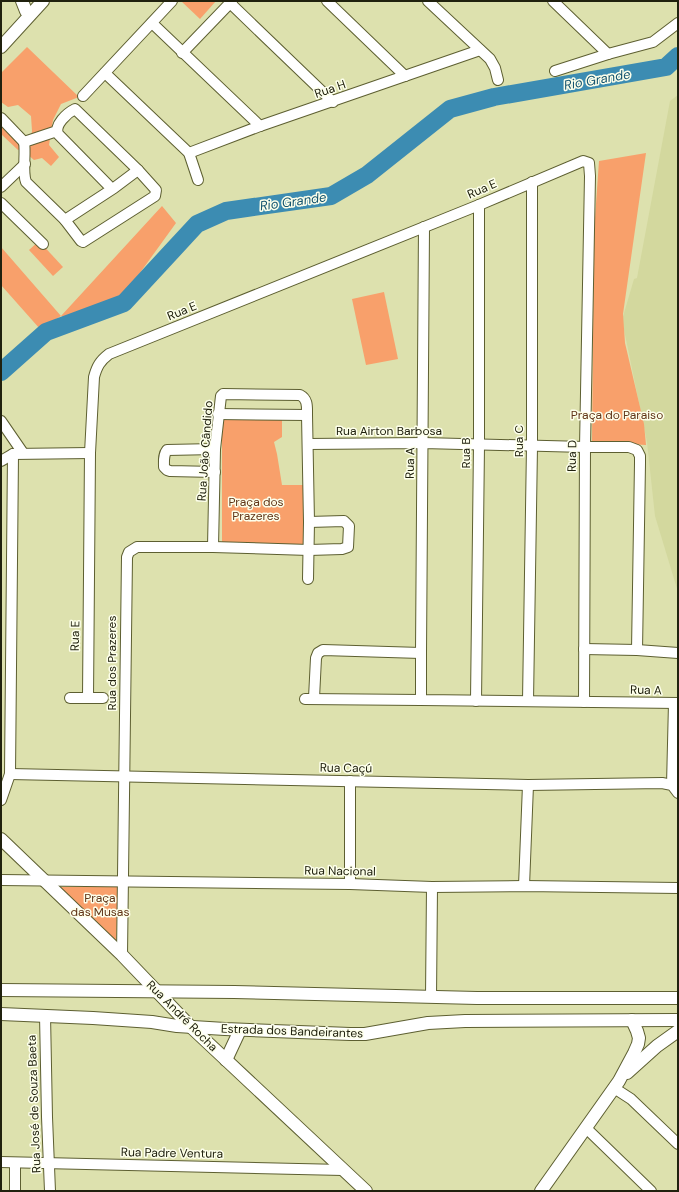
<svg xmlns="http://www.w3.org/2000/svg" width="679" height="1192" viewBox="0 0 679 1192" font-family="'DM Sans',sans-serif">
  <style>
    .built { fill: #d3d89e }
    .green { fill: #f8a06b }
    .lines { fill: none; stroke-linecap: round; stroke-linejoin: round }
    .river { stroke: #3c8cb2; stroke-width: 18 }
    .minor-casing { stroke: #5d5f31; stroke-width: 12 }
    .major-casing { stroke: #5d5f31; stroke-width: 14 }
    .minor { stroke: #fff; stroke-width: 10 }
    .major { stroke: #fff; stroke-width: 12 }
    .labels { text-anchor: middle; stroke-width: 3; stroke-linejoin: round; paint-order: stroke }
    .street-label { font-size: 12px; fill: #20210e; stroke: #fdffeb }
    .park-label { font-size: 12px; fill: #603417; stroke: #fdffeb }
    .water-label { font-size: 13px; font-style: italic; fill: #14546f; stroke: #fdffeb }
  </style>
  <rect width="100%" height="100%" fill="#dde1ae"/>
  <polygon class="built" points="678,95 678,592 655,516 647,442 622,320 634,279 637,278 670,101"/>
  <g class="green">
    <polygon points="181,1 216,1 200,19"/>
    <polygon points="27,47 79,97 61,104 53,120 49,145 59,157 51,166 42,158 34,160 21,149 18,150 1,134 1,119 29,147 32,131 31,116 18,105 8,107 1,102 1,73"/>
    <polygon points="646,153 623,314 625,343 644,424 646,445 592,442 594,232 599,161"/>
    <polygon points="162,206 176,223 121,299 68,319 61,316 40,329 1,285 1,247 61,316"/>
    <polygon points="39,241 63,267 53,276 29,250"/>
    <polygon points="384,292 398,359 366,365 352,299"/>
    <polygon points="222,420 282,420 282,437 274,442 277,454 282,485 307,485 307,544 222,544"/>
    <polygon points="58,887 118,887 116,947"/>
  </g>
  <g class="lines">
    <polyline class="river" points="1,372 46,332 124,303 197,224 226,211 331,196 367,175 450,109 494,97 666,67 678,56"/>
    <g class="minor-casing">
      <g id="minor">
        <polyline points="327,1 405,76"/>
        <polyline points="428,1 490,59 495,68 498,80"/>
        <polyline points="553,1 608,54"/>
        <polyline points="230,3 333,102"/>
        <polyline points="152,23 260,126"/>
        <polyline points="182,53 232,1"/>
        <polyline points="555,71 608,54 653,42 678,23"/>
        <polyline points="105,73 189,153 198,180"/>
        <polyline points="83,96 172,1"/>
        <polyline points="1,118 24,142"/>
        <path d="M57,131L24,142C26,154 22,172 26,182L65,220L114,188L138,170L75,109C67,113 54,125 58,134L112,189"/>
        <polyline points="189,153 260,126 480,50"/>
        <polyline points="1,187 25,164"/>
        <polyline points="1,203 43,244"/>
        <polyline points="65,220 81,241 83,242 155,196 156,190 138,170"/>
        <polyline points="424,227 421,653 421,700 678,703"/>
        <polyline points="218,414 307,415"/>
        <polyline points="1,421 23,453"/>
        <polyline points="308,444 423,443 585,447 629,447 637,450 640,456 640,463 637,650"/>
        <polyline points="1,461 13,454 90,453"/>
        <path d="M215,472L170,471L167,470L164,467C164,461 163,455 167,450L215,449"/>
        <path d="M213,547L215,449L221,396L223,394L300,395C308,399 307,407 307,415L309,522L308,579"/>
        <polyline points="584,649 637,650 678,653"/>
        <polyline points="70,698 103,698"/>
        <path d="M88,698L90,453L94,377C97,366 100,361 109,354L479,205L583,161L589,163L590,176L585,447L584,702"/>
        <polyline points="314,698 316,658 318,653 323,650 421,653"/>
        <polyline points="305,699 421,700"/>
        <polyline points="476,701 479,445 479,205"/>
        <polyline points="528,701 532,446 532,182"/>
        <polyline points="10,774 528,785 662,783 672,785 678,793"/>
        <polyline points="350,781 350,884"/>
        <polyline points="672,785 674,703"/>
        <polyline points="1,800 10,774 13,454"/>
        <polyline points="1,880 350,884 432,887 524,886 678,888"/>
        <polyline points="524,886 528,785"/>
        <polyline points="122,955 127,557 129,552 137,547 213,547 309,550 342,549 348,547 349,526 344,521 309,522"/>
        <polyline points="431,997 432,887"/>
        <polyline points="45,1015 47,1117 50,1191"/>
        <polyline points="614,1088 631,1099 678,1144"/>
        <polyline points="586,1128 651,1191"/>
        <polyline points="1,1162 343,1170"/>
        <polyline points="15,1191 15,1163"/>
      </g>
    </g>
    <g class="major-casing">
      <g id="major">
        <polyline points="22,1 26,11 30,14"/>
        <polyline points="1,47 43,1"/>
        <polyline points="1,839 122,955 191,1027 366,1191"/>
        <polyline points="1,990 234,992 477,998 678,998"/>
        <polyline points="1,1014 93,1018 152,1022 177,1026 225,1029 350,1034 365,1034 428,1023 465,1021 678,1020"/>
        <polyline points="226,1060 240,1030"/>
        <polyline points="627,1073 657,1046 678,1031"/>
        <polyline points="541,1191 619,1081 634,1053 638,1044 639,1038 637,1031 632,1020"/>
      </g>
    </g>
    <use href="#minor" class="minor"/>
    <use href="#major" class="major"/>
  </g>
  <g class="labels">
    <g class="street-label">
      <text transform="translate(330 89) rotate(-19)" y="4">Rua H</text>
      <text transform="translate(482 189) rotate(-23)" y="4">Rua E</text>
      <text transform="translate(182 311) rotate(-22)" y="4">Rua E</text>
      <text x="389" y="435">Rua Airton Barbosa</text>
      <text transform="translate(519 441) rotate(-90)" y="4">Rua C</text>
      <text transform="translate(205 451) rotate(-86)" y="4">Rua João Cândido</text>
      <text transform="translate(466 453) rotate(-90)" y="4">Rua B</text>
      <text transform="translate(572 456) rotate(-89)" y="4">Rua D</text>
      <text transform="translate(410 463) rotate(-89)" y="4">Rua A</text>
      <text transform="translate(75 636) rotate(-89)" y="4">Rua E</text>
      <text transform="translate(112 663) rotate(-90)" y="4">Rua dos Prazeres</text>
      <text transform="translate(646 690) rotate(1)" y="4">Rua A</text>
      <text transform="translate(346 768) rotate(1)" y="4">Rua Caçú</text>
      <text transform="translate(340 871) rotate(1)" y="4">Rua Nacional</text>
      <text transform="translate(182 1016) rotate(45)" y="4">Rua André Rocha</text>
      <text transform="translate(292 1031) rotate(2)" y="4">Estrada dos Bandeirantes</text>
      <text transform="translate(34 1104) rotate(-92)" y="4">Rua José de Souza Baeta</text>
      <text transform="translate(172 1153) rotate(1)" y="4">Rua Padre Ventura</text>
    </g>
    <g class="park-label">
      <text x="617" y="419">Praça do Paraiso</text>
      <text x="256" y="506">Praça dos<tspan x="256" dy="14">Prazeres</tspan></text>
      <text x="100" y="902">Praça<tspan x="100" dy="14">das Musas</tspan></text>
    </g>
    <g class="water-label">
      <text transform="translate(597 79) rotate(-10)" y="5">Rio Grande</text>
      <text transform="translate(293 201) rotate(-8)" y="5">Rio Grande</text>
    </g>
  </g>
  <rect width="679" height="1192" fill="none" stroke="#20210e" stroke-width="4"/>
</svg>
